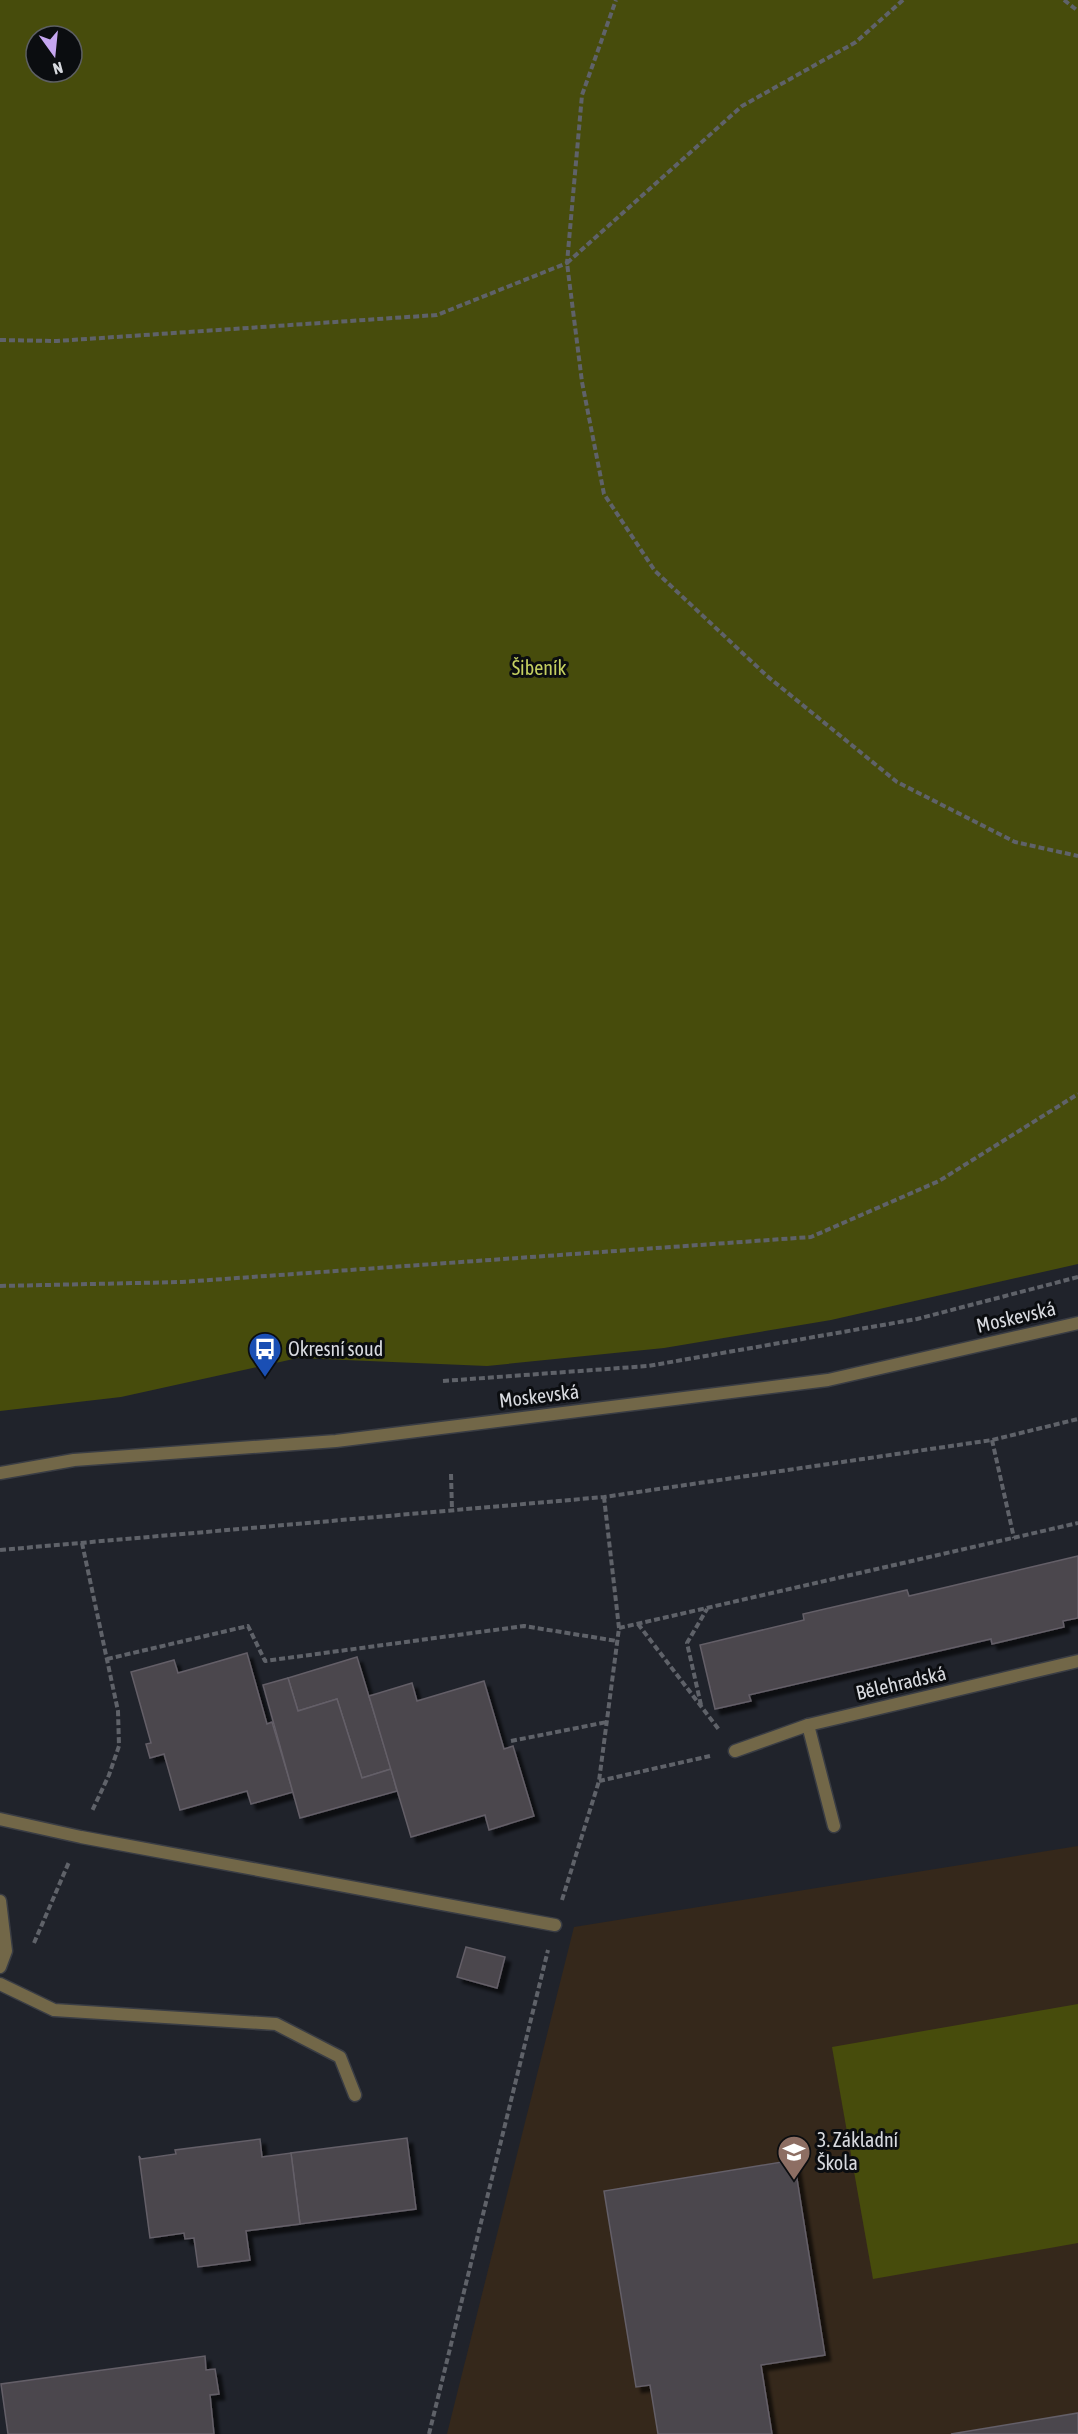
<svg xmlns="http://www.w3.org/2000/svg" width="1078" height="2434" viewBox="0 0 1078 2434" font-family="'Asap Condensed',sans-serif">
  <style>
    .education { fill: #35281b }
    .green { fill: #474c0c; fill-rule: evenodd }
    .building { fill: #4b464e; stroke: #645f67; stroke-width: 1.5; filter: url(#shadow) }
    .lines { fill: none; stroke-linecap: round; stroke-linejoin: round }
    .service-casing { stroke: #3a3d44; stroke-width: 15 }
    .minor-casing { stroke: #3a3d44; stroke-width: 15 }
    .tertiary-casing { stroke: #3a3d44; stroke-width: 15 }
    .path { stroke: #5f6269; stroke-width: 4; stroke-dasharray: 6 3; stroke-linecap: butt }
    .service { stroke: #726748; stroke-width: 12 }
    .minor { stroke: #726748; stroke-width: 12 }
    .tertiary { stroke: #726748; stroke-width: 12 }
    .labels { text-anchor: middle; stroke-width: 6; stroke-linejoin: round; paint-order: stroke }
    .park-label { font-size: 20px; fill: #c5d061; stroke: #0b0d10 }
    .street-label { font-size: 20px; fill: #d8dadf; stroke: #0b0d10 }
    .poi-label { font-size: 20px; fill: #d8dadf; stroke: #0b0d10; text-anchor: start }
  </style>
  <defs>
    <filter id="shadow"><feDropShadow dx="5.5" dy="5.5" stdDeviation="1.5" flood-color="#0009"/></filter>
  </defs>
  <rect width="100%" height="100%" fill="#20232b"/>
  <polygon class="education" points="1078,1846 1078,2434 447,2434 574,1927"/>
  <g class="green">
    <path d="M0,0H1078V1264L831,1320L664,1348L487,1366L298,1358L121,1397L0,1411ZM36,36H72V72H36Z"/>
    <polygon points="1078,2004 1078,2243 873,2279 832,2047"/>
  </g>
  <g class="building">
    <polygon points="1078,1556 1078,1618 1063,1621 1064,1627 992,1644 991,1639 749,1695 751,1701 715,1709 700,1645 804,1620 803,1614 907,1590 909,1596"/>
    <polygon points="247,1653 267,1724 272,1722 293,1792 251,1804 247,1791 180,1810 164,1754 150,1758 146,1744 151,1743 131,1672 174,1660 178,1673"/>
    <polygon points="357,1657 391,1769 362,1778 337,1699 298,1711 288,1678"/>
    <polygon points="288,1678 298,1711 337,1699 362,1778 391,1769 397,1791 300,1818 263,1685"/>
    <polygon points="484,1681 504,1749 513,1746 534,1816 489,1830 485,1815 411,1837 369,1696 412,1683 417,1701"/>
    <polygon points="466,1947 505,1957 497,1988 457,1977"/>
    <polygon points="407,2138 416,2209 300,2224 291,2153"/>
    <polygon points="260,2139 262,2157 291,2153 300,2224 246,2231 250,2260 198,2267 194,2238 185,2239 184,2233 150,2238 139,2156 141,2159 176,2154 175,2150"/>
    <polygon points="794,2160 825,2355 761,2365 772,2434 658,2434 650,2385 636,2387 604,2191"/>
    <polygon points="205,2356 206,2370 215,2369 219,2394 210,2395 214,2434 8,2434 1,2384"/>
    <polygon points="1078,2413 1078,2434 951,2434"/>
  </g>
  <g class="lines">
    <g class="service-casing">
      <g id="service">
        <polyline points="808,1725 834,1826"/>
        <polyline points="0,1984 54,2010 276,2024 340,2057 355,2095"/>
      </g>
    </g>
    <g class="minor-casing">
      <g id="minor">
        <polyline points="735,1751 808,1725 1078,1661"/>
        <polyline points="0,1819 81,1837 555,1925"/>
        <polyline points="0,1901 6,1951 0,1967"/>
      </g>
    </g>
    <g class="tertiary-casing">
      <polyline id="tertiary" points="0,1473 74,1460 336,1441 828,1380 1078,1323"/>
    </g>
    <g class="path">
      <polyline points="903,0 856,42 742,106 567,263 582,382 604,494 655,571 767,676 897,782 1015,842 1078,856"/>
      <polyline points="1064,0 1078,11"/>
      <polyline points="0,340 57,341 437,315 567,263 582,95 616,0"/>
      <polyline points="0,1286 182,1282 811,1237 939,1181 1078,1094"/>
      <polyline points="443,1381 648,1366 917,1319 1078,1277"/>
      <polyline points="992,1440 1014,1538"/>
      <polyline points="451,1474 452,1510"/>
      <polyline points="82,1543 118,1711 119,1746 109,1775 92,1811"/>
      <polyline points="0,1550 604,1497 992,1440 1078,1419"/>
      <polyline points="638,1624 720,1731"/>
      <polyline points="619,1628 1078,1523"/>
      <polyline points="107,1659 248,1626 265,1661 524,1626 617,1641"/>
      <polyline points="701,1705 687,1643 707,1609"/>
      <polyline points="511,1741 607,1722"/>
      <polyline points="599,1781 710,1756"/>
      <polyline points="562,1900 599,1781 619,1628 604,1497"/>
      <polyline points="34,1943 69,1862"/>
      <polyline points="429,2434 548,1950"/>
    </g>
    <use href="#service" class="service"/>
    <use href="#minor" class="minor"/>
    <use href="#tertiary" class="tertiary"/>
  </g>
  <defs>
    <g id="bus-pin" transform="scale(1.725)"><path d="M0 17L-7.5 6A9.5 9.5 0 1 1 7.5 6Z" fill="#1a4fb4" stroke="#0b0d10"/><path d="M-5-6H5V4H4V6H2V4H-2V6H-4V4H-5ZM-3.5-4V0h7V-4ZM-3.5 1.2v1.5H-2V1.2ZM2 1.2v1.5H3.5V1.2Z" fill="#fff"/></g>
    <g id="school-pin" transform="scale(1.725)"><path d="M0 17L-7.5 6A9.5 9.5 0 1 1 7.5 6Z" fill="#8d6e63" stroke="#0b0d10"/><path d="M0-5L7-2L0 1L-7-2ZM-4 1L0 2.5L4 1V4Q0 6-4 4Z" fill="#fff"/></g>
  </defs>
  <g fill-rule="evenodd">
    <use href="#bus-pin" x="265" y="1349"/>
    <use href="#school-pin" x="794" y="2152"/>
  </g>
  <g class="labels">
    <g class="park-label">
      <text x="539" y="675">Šibeník</text>
    </g>
    <g class="street-label">
      <text transform="translate(1016 1317) rotate(-13)" y="7">Moskevská</text>
      <text transform="translate(539 1396) rotate(-7)" y="7">Moskevská</text>
      <text transform="translate(901 1683) rotate(-13)" y="7">Bělehradská</text>
    </g>
    <g class="poi-label">
      <text x="288" y="1356">Okresní soud</text>
      <text x="817" y="2147">3. Základní<tspan x="817" dy="23">Škola</tspan></text>
    </g>
  </g>
  <g transform="translate(54 54) rotate(165)"><circle r="28" fill="#0b0d10" stroke="#5d5f63" stroke-width="1.5"/>
  <path d="M0-4.5L10 22L0 15L-10 22Z" fill="#c6a6f0"/>
  <text y="-9" font-size="16" font-weight="bold" text-anchor="middle" fill="#d8dadf">N</text>
  </g>
</svg>
